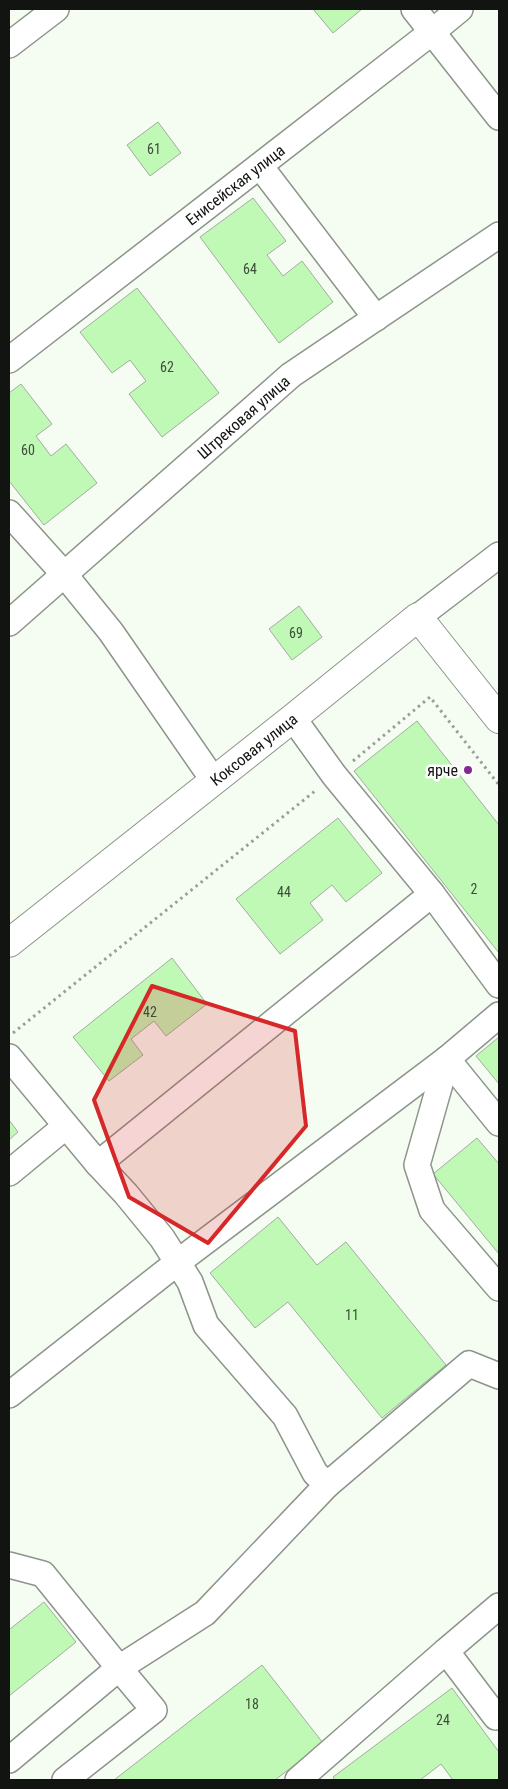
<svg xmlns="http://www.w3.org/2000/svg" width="508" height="1789" viewBox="0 0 508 1789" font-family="'Roboto Condensed',sans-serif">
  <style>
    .building { fill: #c0f8b6; stroke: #a4aca2 }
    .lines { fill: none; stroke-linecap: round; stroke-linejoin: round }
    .minor-casing { stroke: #8c948b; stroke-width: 28 }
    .major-casing { stroke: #8c948b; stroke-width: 30 }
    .path { stroke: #999f98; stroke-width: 3; stroke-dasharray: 2.5 4; stroke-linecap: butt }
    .minor { stroke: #fff; stroke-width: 25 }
    .major { stroke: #fff; stroke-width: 28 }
    .marked { fill: #d62828; fill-opacity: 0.2; stroke: #d62828; stroke-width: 4; stroke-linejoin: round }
    .poi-dot { fill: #842894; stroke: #fff; stroke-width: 2 }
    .labels { text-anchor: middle; stroke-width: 5; stroke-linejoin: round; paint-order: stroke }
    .number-label { font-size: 14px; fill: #3d4d3a }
    .street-label { font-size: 16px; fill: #111411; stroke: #fff }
    .poi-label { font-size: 16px; fill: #111411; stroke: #fff; text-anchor: end }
  </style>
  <rect width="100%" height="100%" fill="#f5fdf3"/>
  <g class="building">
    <polygon points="313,9 362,9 333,33"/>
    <polygon points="158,122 181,153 150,176 127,145"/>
    <polygon points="253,198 286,241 267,255 283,276 302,261 333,302 279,343 200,237"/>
    <polygon points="137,288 219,393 162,437 129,394 146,381 130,360 112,373 80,332"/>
    <polygon points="21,384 52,424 36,436 51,456 66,444 97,483 44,525 9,481 9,393"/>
    <polygon points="299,606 322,637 292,660 269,629"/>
    <polygon points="417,721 499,825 499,953 354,771"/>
    <polygon points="338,818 382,873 346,902 332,885 310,903 323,920 280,954 236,899"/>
    <polygon points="172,958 207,1004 166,1036 154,1021 131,1039 143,1055 109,1081 73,1037"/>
    <polygon points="499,1037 499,1084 476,1056"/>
    <polygon points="9,1120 18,1132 9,1140"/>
    <polygon points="477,1138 499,1164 499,1254 433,1174"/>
    <polygon points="278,1217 317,1265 346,1242 446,1365 382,1418 288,1302 255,1328 210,1273"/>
    <polygon points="44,1602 76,1642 9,1696 9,1627 10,1629"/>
    <polygon points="262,1665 323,1743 275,1780 114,1780"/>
    <polygon points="452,1688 499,1752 499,1780 453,1780 441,1764 420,1780 335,1780 333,1777"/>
  </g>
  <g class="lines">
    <g class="minor-casing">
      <g id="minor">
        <polyline points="414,9 499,117"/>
        <polyline points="9,45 56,9"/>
        <polyline points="260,166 376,318"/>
        <path id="s1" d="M9,360L432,32L460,9"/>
        <polyline points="9,513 64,574 111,632 214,781"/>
        <polyline points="418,617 499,555"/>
        <path id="s2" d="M9,623L291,375L499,235"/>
        <polyline points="293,718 334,775 432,894 499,985"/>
        <polyline points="499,1015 447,1059 499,1123"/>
        <polyline points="9,1057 98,1164 432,894"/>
        <polyline points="447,1059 417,1165 432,1210 499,1288"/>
        <polyline points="98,1164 126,1194 162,1238 190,1282 206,1325 285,1416 315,1473 327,1485"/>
        <polyline points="9,1173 66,1126"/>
        <polyline points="9,1395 178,1262 447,1059"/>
        <polyline points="9,1565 43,1574 119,1668 9,1760"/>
        <polyline points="446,1651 499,1606"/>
        <polyline points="65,1780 154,1710 119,1668 205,1613 327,1485 469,1364 499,1376"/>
        <polyline points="298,1780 446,1651 496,1717"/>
      </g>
    </g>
    <g class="major-casing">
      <g id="major">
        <path id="s3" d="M9,943L293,718L418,617L499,719"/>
      </g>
    </g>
    <g class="path">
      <polyline points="353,761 430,697 499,785"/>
      <polyline points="13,1033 315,791"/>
    </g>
    <use href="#minor" class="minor"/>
    <use href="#major" class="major"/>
  </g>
  <path class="marked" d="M152,986L295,1031L306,1126L208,1243L129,1197L94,1100Z"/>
  <circle class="poi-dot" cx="468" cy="770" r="5"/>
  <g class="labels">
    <g class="number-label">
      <text x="154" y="154">61</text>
      <text x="250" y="274">64</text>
      <text x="167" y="372">62</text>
      <text x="28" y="455">60</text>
      <text x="296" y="638">69</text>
      <text x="474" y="894">2</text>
      <text x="284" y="897">44</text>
      <text x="150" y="1017">42</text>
      <text x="352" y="1320">11</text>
      <text x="252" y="1709">18</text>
      <text x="443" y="1725">24</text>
    </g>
    <g class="street-label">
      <text dy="6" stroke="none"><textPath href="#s1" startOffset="286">Енисейская улица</textPath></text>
      <text dy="6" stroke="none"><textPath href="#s2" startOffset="312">Штрековая улица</textPath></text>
      <text dy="6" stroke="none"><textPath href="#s3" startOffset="312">Коксовая улица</textPath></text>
    </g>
    <g class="poi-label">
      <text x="458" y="776">ярче</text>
    </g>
  </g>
  <rect width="508" height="1789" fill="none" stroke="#111411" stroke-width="20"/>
</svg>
